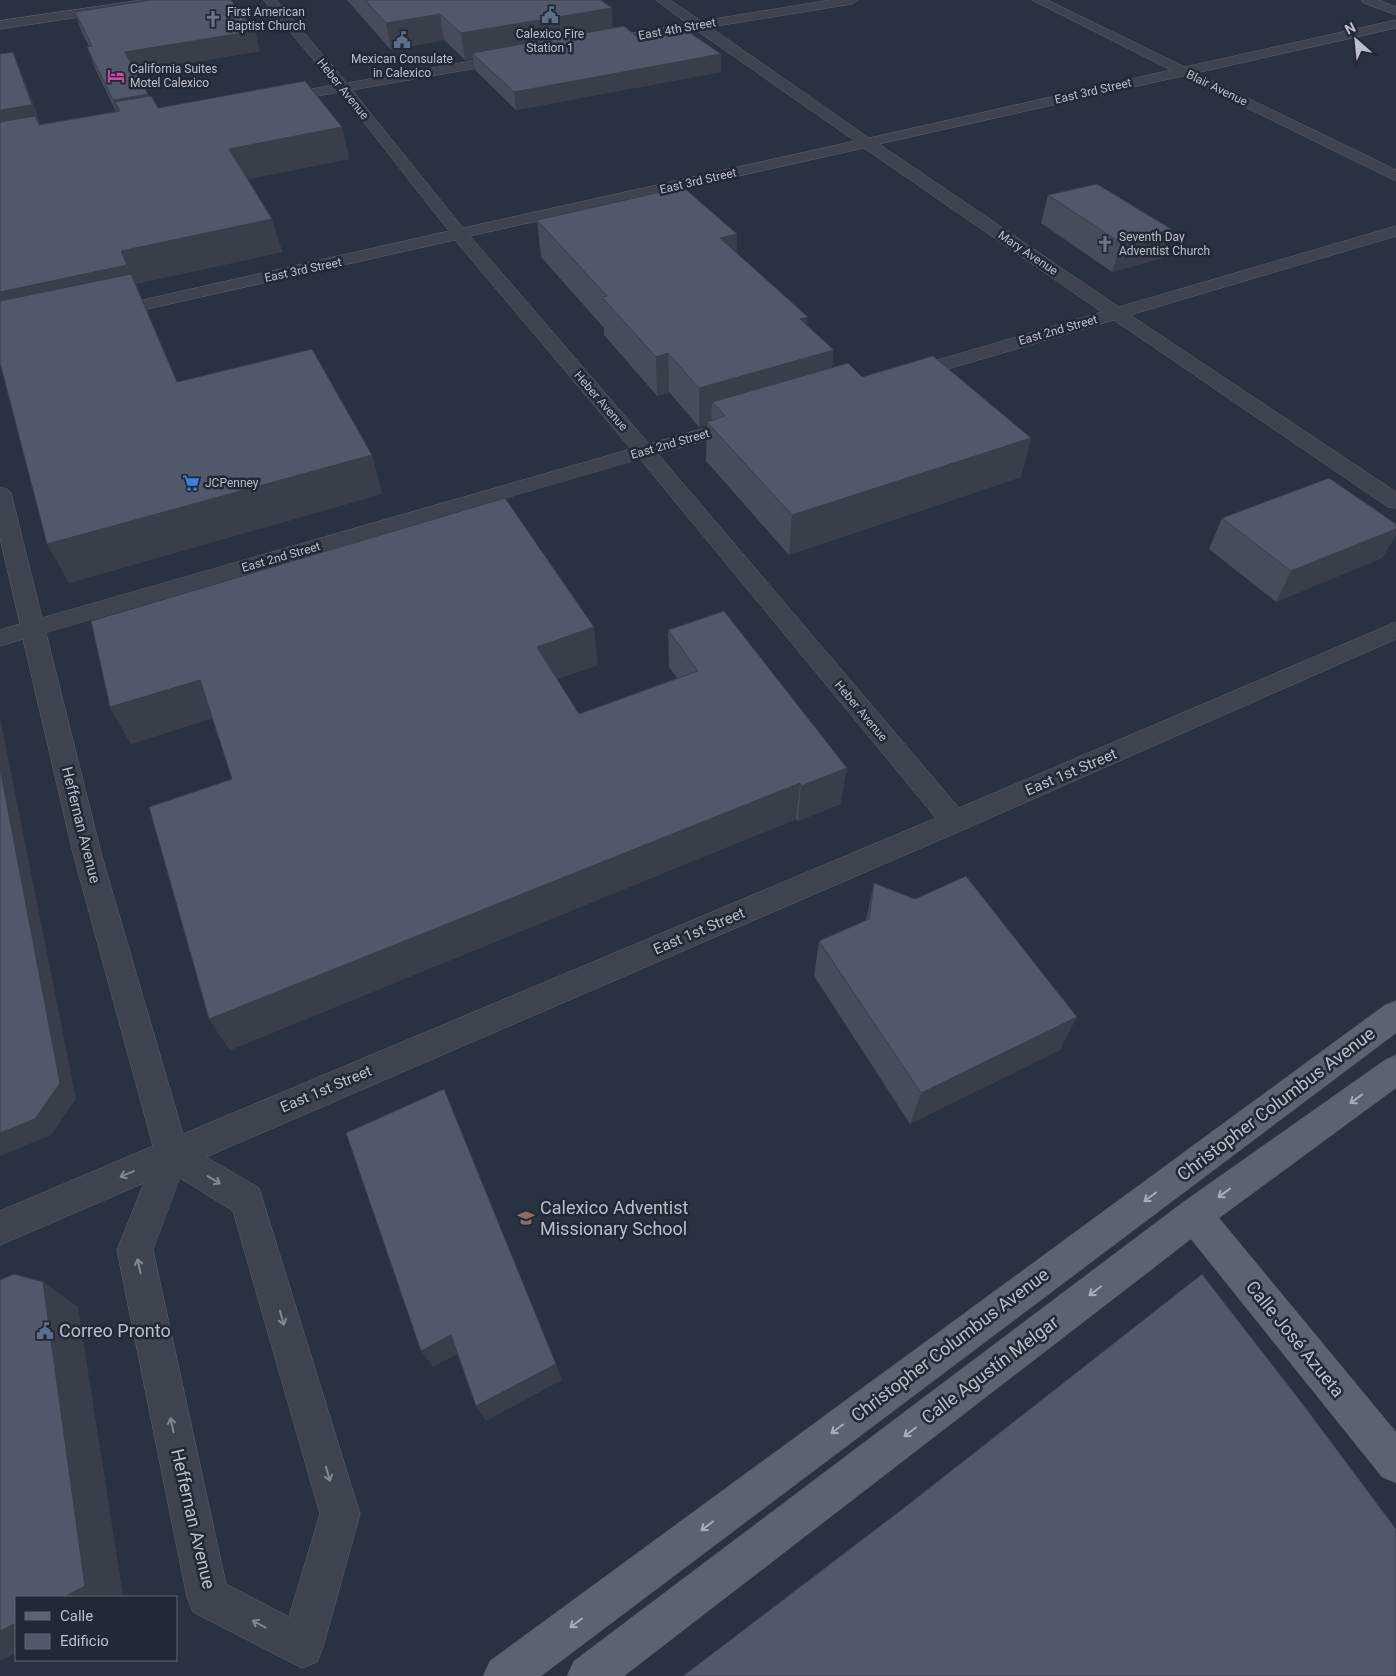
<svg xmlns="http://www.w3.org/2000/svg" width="1396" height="1676" viewBox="0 0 1396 1676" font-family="Roboto,sans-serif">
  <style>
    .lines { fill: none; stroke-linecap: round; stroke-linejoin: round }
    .minor-casing { stroke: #5b626e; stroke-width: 1 }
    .major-casing { stroke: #474d5a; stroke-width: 1 }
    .minor { fill: #3d4450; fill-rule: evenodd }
    .major { fill: #5b6370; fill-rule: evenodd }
    .wall { fill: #454c5a }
    .shaded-wall { fill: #383e4a }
    .building { fill: #505869; stroke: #383e4a }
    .oneway { stroke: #a7adb8 }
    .oneway2 { stroke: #828893 }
    .labels { text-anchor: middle; stroke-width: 5; stroke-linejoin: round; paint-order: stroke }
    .far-poi-label { font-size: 12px; fill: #babfca; stroke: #222936; text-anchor: start }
    .far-street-label { font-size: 12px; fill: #babfca; stroke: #222936 }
    .street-label { font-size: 15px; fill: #babfca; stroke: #222936 }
    .near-street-label { font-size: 18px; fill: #babfca; stroke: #222936 }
    .near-poi-label { font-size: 18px; fill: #babfca; stroke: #222936; text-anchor: start }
  </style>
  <rect width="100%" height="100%" fill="#293240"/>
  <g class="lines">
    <g class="minor-casing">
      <g id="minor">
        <polygon points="142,0 172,0 166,4 0,29 0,21"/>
        <path d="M264,0H276L347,83L511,54L516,55L517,58L511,62L352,90L463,228L855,141L696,30L600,46L596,45L594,42L596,39L600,38L688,24L656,0H670L701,21L831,0H858L852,4L710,27L869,138L1171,70L1032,0H1047L1185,67L1396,20V28L1196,73L1396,170V181L1182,76L879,144L1119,307L1396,226V236L1130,315L1396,492V508L1388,507L1114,320L914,379L907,381L900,379L898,375L900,371L1102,312L864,148L470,236L649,444L743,417L750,419L753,423L750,427L658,454L959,808L1396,622V639L965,829L206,1157L259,1188L360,1514L323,1647L317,1662L302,1668L193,1612L187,1597L117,1250L144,1183L0,1245V1211L153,1146L73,853L23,639L0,646V630L20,624L0,538V487L7,489L11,493L42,618L631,449L455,240L107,318L101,317L98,313L101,309L107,308L449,231L340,92L277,103L272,102L270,99L272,96L334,85ZM640,459L936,818L183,1134L101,853L46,633ZM180,1178L233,1211L320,1514L289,1617L226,1584L153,1250Z"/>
        <polygon points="1362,0 1379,0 1396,7 1396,15 1364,3"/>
      </g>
    </g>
    <g class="major-casing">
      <g id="major">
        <polygon points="1396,1001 1396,1033 541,1676 483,1676 490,1661 1385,1005"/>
        <polygon points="1396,1055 1396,1088 1219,1218 1396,1432 1396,1483 1382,1477 1191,1239 624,1676 567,1676 574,1661 1182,1203 1385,1060"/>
      </g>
    </g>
    <use href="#minor" class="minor"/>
    <use href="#major" class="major"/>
  </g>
  <g class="wall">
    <polygon points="347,0 601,0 613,28 636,36 721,72 516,110 475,70 473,59 465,60 444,40 391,50"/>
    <polygon points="75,12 260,51 136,72 149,96 158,108 342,127 349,159 248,179 272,219 282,252 135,284 177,382 372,455 382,494 69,583 25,82 40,124 116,112 95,68 87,47 89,46 82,33"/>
    <polygon points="1048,195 1162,258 1112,272 1041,223"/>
    <polygon points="537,220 737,234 736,252 808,326 832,367 862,377 1031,438 1021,477 789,555 706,461 707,425 699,427 669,392 657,396 604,335 604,328 541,257"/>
    <polygon points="1222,518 1396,524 1396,535 1382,558 1276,602 1209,549"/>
    <polygon points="668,630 841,804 798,821 796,819 230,1050 209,1019 232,779 212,718 131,744 110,707 598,665 557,679 579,714 677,678 669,667"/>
    <polygon points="874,883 1060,1050 910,1124 814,976 819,941 866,920"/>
  </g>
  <g class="shaded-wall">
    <polygon points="612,8 613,34 472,53 473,59 465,60 461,33"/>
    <polygon points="440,14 444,40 391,50 386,23"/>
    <polygon points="255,31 260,51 132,73 125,52"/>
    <polygon points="13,52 25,82 44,136 0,144 0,110"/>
    <polygon points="721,54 721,72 516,110 514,92"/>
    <polygon points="148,94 155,116 115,102 123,122 121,122 113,100"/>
    <polygon points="342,127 349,159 239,181 229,149"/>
    <polygon points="272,219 282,252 135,284 0,302 0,292 121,251"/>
    <polygon points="1171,229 1162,258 1112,272 1121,243"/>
    <polygon points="737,234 736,271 720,238"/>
    <polygon points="808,317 805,355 800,319"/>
    <polygon points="834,350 830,389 725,416 712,402 711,424 707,422 707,425 699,427 699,388"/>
    <polygon points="668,353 669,392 657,396 656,357"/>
    <polygon points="1031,438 1021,477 789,555 792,515"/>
    <polygon points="372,455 382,494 69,583 47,544"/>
    <polygon points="1396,529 1396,535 1382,558 1276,602 1291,571"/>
    <polygon points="594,627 598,665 542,684 537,647"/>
    <polygon points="200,680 217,717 131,744 110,707"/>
    <polygon points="0,717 76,1099 51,1135 0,1156"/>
    <polygon points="847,768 841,804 798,821 801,786"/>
    <polygon points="800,783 796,819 230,1050 209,1019"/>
    <polygon points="1077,1017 1060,1050 910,1124 921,1093"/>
    <polygon points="43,1282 78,1307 123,1595 119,1597 64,1597"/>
    <polygon points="451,1335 461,1352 433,1367 421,1351"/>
    <polygon points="556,1364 562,1380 486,1421 476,1406"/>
    <polygon points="16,1623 16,1653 0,1661 0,1631"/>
  </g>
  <g class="building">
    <polygon points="150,0 231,0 255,31 125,52 148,94 113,100 87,47 92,46 75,12"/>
    <polygon points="365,0 601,0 612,8 461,33 440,14 386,23"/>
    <polygon points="624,26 636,36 683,28 721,54 514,92 472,53"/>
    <polygon points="13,52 32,105 0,110 0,54"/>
    <polygon points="305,81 342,127 229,149 272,219 121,251 127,265 0,292 0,122 35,116 39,125 120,111 115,102 151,96 158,108"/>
    <polygon points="1097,184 1171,229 1121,243 1048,195"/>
    <polygon points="683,187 737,234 720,238 808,317 800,319 834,350 699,388 668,353 656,357 602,297 607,296 537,220"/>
    <polygon points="131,274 177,382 312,349 372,455 47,544 0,363 0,301"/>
    <polygon points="933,356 1031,438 792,515 707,422 725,416 712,402 848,363 862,377"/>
    <polygon points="1329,478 1396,524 1396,529 1291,571 1222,518"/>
    <polygon points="505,498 594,627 537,647 579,714 698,671 668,630 724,611 847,768 801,786 800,783 209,1019 149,807 232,779 200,680 110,707 91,621"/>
    <polygon points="0,768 60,1083 35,1119 0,1133"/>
    <polygon points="966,876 1077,1017 921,1093 819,941 869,919 874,883 915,899"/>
    <polygon points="444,1089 556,1364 476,1406 451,1335 421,1351 346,1133"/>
    <polygon points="14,1274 43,1282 85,1586 64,1597 16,1597 16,1623 0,1631 0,1280"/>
    <polygon points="1202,1274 1305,1407 1396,1529 1396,1676 683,1676 905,1507"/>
  </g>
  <defs><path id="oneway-shaft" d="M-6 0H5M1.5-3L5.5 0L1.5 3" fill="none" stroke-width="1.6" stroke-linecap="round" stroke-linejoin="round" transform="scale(1.25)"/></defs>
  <g class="oneway">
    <use href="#oneway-shaft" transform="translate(1356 1099) rotate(144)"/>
    <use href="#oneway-shaft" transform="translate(1224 1193) rotate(144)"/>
    <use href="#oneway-shaft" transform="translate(1150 1197) rotate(143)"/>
    <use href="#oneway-shaft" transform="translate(1095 1291) rotate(143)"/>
    <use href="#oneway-shaft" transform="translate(837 1429) rotate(143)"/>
    <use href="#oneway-shaft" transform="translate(910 1432) rotate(143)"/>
    <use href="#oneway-shaft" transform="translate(707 1526) rotate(143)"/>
    <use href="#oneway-shaft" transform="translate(576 1623) rotate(143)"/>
  </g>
  <g class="oneway2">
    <use href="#oneway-shaft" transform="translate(127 1174) rotate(157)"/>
    <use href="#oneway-shaft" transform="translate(214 1180) rotate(31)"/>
    <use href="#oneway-shaft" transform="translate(139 1266) rotate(-102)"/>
    <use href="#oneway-shaft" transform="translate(282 1318) rotate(74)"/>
    <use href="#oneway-shaft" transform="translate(172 1425) rotate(-102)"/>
    <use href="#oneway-shaft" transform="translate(328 1474) rotate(74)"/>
    <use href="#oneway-shaft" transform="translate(259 1624) rotate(-152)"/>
  </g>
  <defs>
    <g id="civic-bare" transform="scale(1.35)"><path d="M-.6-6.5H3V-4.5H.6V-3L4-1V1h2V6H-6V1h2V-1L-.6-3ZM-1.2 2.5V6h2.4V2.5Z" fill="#5c6f8a" stroke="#222936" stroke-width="2.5" paint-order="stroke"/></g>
    <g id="church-bare" transform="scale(1.35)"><path d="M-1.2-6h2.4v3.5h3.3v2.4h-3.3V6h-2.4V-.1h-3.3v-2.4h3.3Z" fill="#6b7280" stroke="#222936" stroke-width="2.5" paint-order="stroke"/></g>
    <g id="hotel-bare" transform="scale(1.35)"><path d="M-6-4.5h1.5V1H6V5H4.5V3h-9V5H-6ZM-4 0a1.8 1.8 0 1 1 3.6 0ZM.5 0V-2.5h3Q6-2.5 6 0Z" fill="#d1479c" stroke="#222936" stroke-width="2.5" paint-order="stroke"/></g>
    <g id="supermarket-bare" transform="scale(1.35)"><path d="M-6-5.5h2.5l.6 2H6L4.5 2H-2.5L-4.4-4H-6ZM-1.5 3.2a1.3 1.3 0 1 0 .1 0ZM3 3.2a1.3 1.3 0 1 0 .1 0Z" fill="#3f7fe0" stroke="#222936" stroke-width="2.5" paint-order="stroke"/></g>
    <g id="school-bare" transform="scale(1.35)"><path d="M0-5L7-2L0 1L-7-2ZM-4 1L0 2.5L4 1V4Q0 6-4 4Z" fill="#8d6e63" stroke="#222936" stroke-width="2.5" paint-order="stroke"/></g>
  </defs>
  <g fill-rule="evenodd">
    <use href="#civic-bare" x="550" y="15"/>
    <use href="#church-bare" x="213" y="19"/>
    <use href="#civic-bare" x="402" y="40"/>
    <use href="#hotel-bare" x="116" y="76"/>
    <use href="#church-bare" x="1105" y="244"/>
    <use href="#supermarket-bare" x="191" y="483"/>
    <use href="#school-bare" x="526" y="1218"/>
    <use href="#civic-bare" x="45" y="1331"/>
  </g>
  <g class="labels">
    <g class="far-poi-label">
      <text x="227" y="16">First American<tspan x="227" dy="14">Baptist Church</tspan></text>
      <text x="550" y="38" text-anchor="middle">Calexico Fire<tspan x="550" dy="14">Station 1</tspan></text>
      <text x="402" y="63" text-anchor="middle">Mexican Consulate<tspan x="402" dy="14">in Calexico</tspan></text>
      <text x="130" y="73">California Suites<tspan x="130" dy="14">Motel Calexico</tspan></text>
      <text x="1119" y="241">Seventh Day<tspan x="1119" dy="14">Adventist Church</tspan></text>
      <text x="205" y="487">JCPenney</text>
    </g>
    <g class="far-street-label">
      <text transform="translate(677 29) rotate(-10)" y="4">East 4th Street</text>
      <text transform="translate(1217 88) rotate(26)" y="4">Blair Avenue</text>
      <text transform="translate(343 89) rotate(51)" y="4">Heber Avenue</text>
      <text transform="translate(1093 91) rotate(-13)" y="4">East 3rd Street</text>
      <text transform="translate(698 181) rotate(-13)" y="4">East 3rd Street</text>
      <text transform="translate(1028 253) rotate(34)" y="4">Mary Avenue</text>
      <text transform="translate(303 270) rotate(-12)" y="4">East 3rd Street</text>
      <text transform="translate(1058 330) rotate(-16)" y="4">East 2nd Street</text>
      <text transform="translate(601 401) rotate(49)" y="4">Heber Avenue</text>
      <text transform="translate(670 444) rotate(-16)" y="4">East 2nd Street</text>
      <text transform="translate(281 557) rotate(-16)" y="4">East 2nd Street</text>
      <text transform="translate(861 711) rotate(50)" y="4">Heber Avenue</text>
    </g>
    <g class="street-label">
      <text transform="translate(1071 772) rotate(-23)" y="5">East 1st Street</text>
      <text transform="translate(81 825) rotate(76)" y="5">Heffernan Avenue</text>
      <text transform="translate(699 931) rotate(-23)" y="5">East 1st Street</text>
      <text transform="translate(326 1089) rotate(-23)" y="5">East 1st Street</text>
    </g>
    <g class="near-street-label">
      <text transform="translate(1276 1104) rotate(-37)" y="6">Christopher Columbus Avenue</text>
      <text transform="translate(1295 1339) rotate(51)" y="6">Calle José Azueta</text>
      <text transform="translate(950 1345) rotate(-37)" y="6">Christopher Columbus Avenue</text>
      <text transform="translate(990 1370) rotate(-37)" y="6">Calle Agustín Melgar</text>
      <text transform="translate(193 1519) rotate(77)" y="6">Heffernan Avenue</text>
    </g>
    <g class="near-poi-label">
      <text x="540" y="1214">Calexico Adventist<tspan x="540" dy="21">Missionary School</tspan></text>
      <text x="59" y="1337">Correo Pronto</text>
    </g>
  </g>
  <rect x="15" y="1596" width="162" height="65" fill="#222936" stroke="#5f6571"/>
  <rect x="25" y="1612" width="25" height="8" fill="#5b6370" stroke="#5f6571"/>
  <text x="60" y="1621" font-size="15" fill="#babfca">Calle</text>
  <rect x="25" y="1634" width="25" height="15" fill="#505869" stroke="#5f6571"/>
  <text x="60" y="1646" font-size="15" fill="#babfca">Edificio</text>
  <g transform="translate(1356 40) rotate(333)" stroke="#222936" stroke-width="4" paint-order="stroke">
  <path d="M0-4L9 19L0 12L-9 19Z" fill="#babfca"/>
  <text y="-8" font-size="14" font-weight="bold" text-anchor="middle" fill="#babfca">N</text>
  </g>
</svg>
